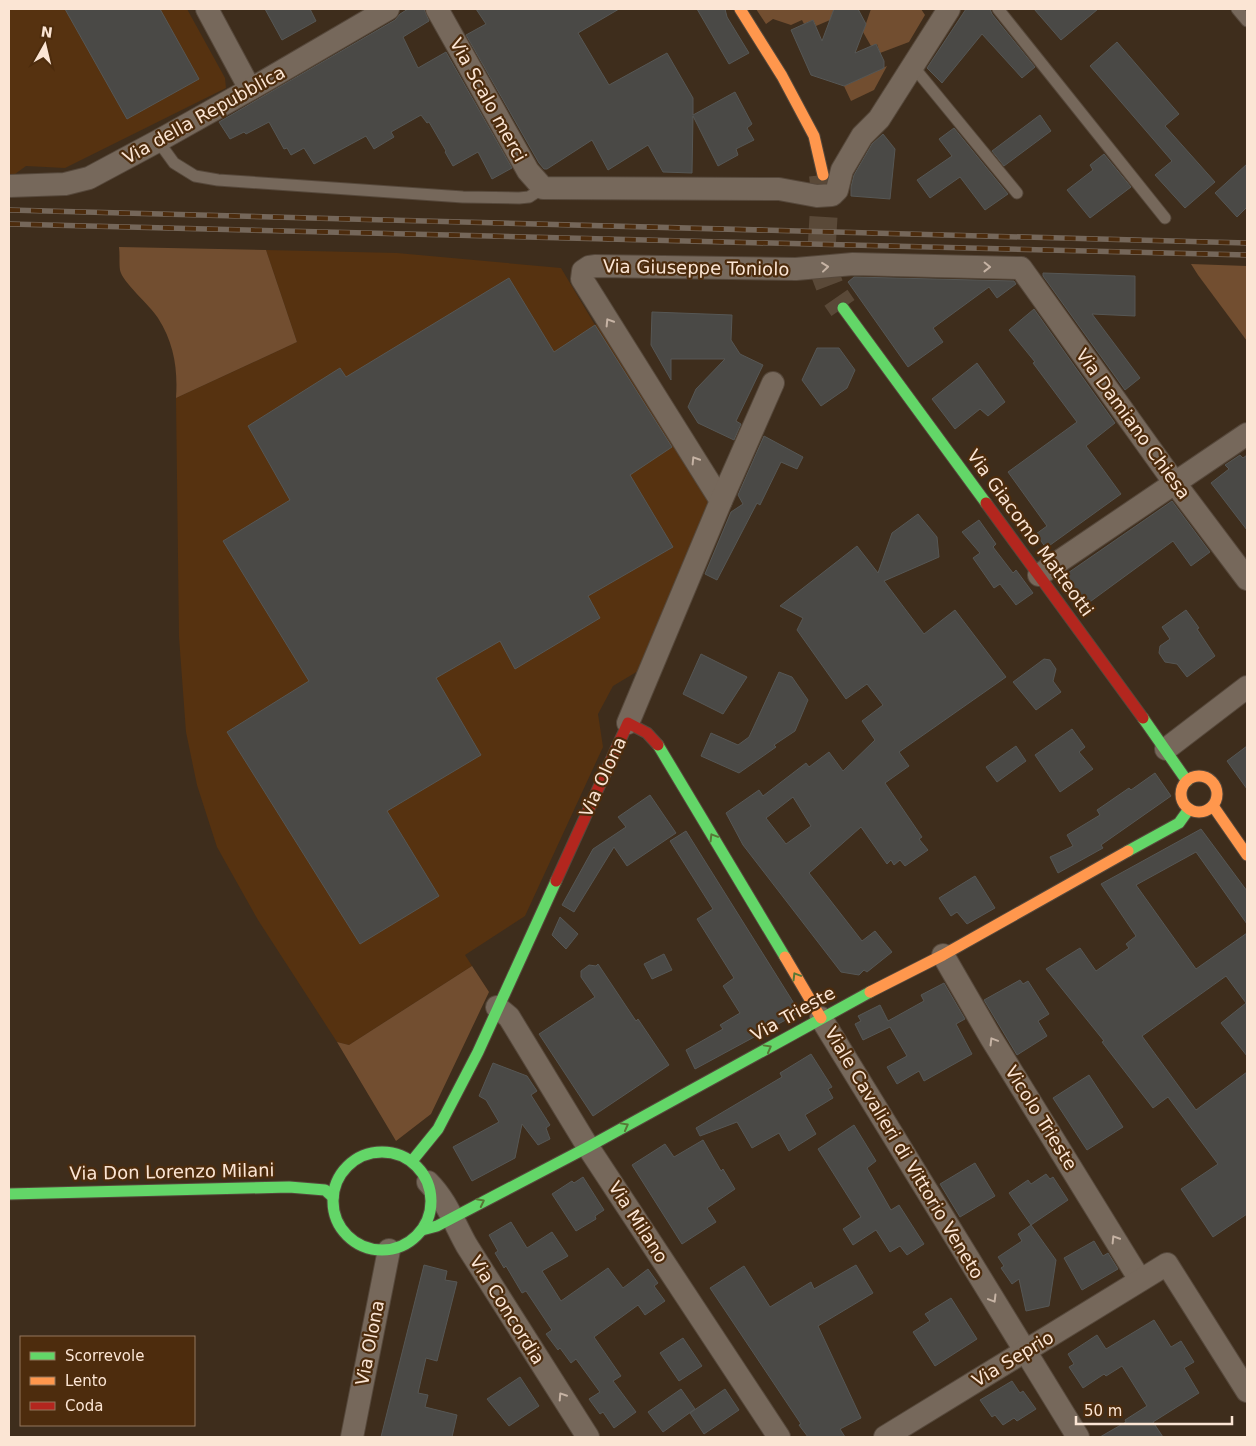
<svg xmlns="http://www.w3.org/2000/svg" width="1256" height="1446" viewBox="0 0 1256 1446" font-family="'DejaVu Sans',sans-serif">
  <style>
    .built { fill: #563210 }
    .green { fill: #724e30 }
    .building { fill: #4a4946; stroke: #565755; fill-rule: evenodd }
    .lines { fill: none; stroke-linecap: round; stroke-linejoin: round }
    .secondary-tunnel { stroke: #5a4938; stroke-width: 28; stroke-dasharray: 28 14; stroke-linecap: butt }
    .lane-casing { stroke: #56483b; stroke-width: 13 }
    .street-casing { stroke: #56483b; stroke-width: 24 }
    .fast-casing { stroke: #56483b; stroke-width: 13 }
    .slow-casing { stroke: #56483b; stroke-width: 13 }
    .jam-casing { stroke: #56483b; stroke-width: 13 }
    .lane { stroke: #76685b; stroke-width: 11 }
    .street { stroke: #76685b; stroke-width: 22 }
    .fast { stroke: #63d668; stroke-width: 11 }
    .slow { stroke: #ff974d; stroke-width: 11 }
    .jam { stroke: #b3261e; stroke-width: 11 }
    .rail-casing { stroke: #75675a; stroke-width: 5.5 }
    .rail { stroke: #4d2c0d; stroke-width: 4; stroke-dasharray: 11; stroke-linecap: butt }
    .oneway { stroke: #c6b3a4 }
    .oneway2 { stroke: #577836 }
    .labels { text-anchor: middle; stroke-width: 4.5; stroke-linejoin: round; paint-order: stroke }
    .street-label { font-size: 18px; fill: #fbe5d4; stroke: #4d2c0d }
  </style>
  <rect width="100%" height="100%" fill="#3e2d1c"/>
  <g class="built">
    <polygon points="9,9 187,9 225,78 226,88 65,168 26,166 15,174 9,175"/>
    <polygon points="266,250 397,253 561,268 595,325 600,322 712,508 638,671 613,686 598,714 603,747 525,916 465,955 472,966 349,1045 337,1042 258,920 217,847 197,785 186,732 179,637 176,398 297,342"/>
  </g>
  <g class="green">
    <polygon points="756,9 834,9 830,20 816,26 813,20 804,24 802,20 791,25 773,19 766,24"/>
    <polygon points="871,9 921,9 925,15 909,42 880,53 877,44 871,46 863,32"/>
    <polygon points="887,66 874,90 851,101 844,86"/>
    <path d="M119,247L266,250L297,342L176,398C178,369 174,343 158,318C150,305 122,282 120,270C119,263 120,255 119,247Z"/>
    <polygon points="1191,264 1247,266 1247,341 1198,275"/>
    <polygon points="472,966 489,992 431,1114 396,1141 337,1042 349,1045"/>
  </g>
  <g class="building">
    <polygon points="65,9 160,9 199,79 127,119"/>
    <polygon points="265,9 310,9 316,21 282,40"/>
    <polygon points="408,9 424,9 429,21 403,37 418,68 446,52 512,168 492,179 478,152 453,166 445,152 446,151 429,122 427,123 421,115 391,132 394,137 374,149 366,136 314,164 304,148 291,155 287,148 284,149 269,122 246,134 244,132 230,139 219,122 395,20 400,14"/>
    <polygon points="476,9 619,9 578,33 609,85 667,53 693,98 693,115 735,92 752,124 747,128 754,140 736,149 738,155 718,166 693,116 692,173 663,172 648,145 608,170 592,140 547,169 544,169 539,163 466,35 486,24"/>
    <polygon points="697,9 725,9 727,17 749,53 729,64"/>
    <polygon points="834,9 858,9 866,24 855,53 876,44 884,61 884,68 844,86 811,75 791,30 813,20 822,41"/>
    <polygon points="966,9 990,9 992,14 1035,67 1022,78 982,34 942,83 927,68"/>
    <polygon points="1034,9 1098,9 1061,40"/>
    <polygon points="1117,42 1179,114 1165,126 1215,182 1185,208 1155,175 1172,161 1090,66"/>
    <polygon points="1040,115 1051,131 1004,166 992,151"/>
    <polygon points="954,128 1008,194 985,210 960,177 930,198 917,180 952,156 939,139"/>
    <polygon points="883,134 895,149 890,199 851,196 851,187 854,175 872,144"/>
    <polygon points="1104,154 1131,187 1090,218 1067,190 1093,170 1090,165"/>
    <polygon points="1247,164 1247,207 1237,217 1215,193"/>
    <polygon points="1043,273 1135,276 1135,316 1092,314 1140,378 1125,390 1043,276"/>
    <polygon points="854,277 1014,281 1016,284 997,298 989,287 933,328 943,342 908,367 848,282"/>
    <polygon points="509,278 554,352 595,325 672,447 630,475 673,547 588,596 600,618 515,669 500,641 436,678 481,755 387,811 439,896 360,944 227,732 309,681 223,541 290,500 248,426 340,368 346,377"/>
    <polygon points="1034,309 1115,423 1086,446 1121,494 1046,548 1036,534 1047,526 1008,472 1077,422 1033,363 1035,362 1009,330"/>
    <polygon points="652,312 732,315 731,340 740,354 763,365 736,421 741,424 734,440 698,423 688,407 696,389 725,359 671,359 671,380 651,345"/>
    <polygon points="817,348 839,348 855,370 847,388 821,406 802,380"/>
    <polygon points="977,363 1005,402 988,416 980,409 955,429 932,399"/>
    <polygon points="764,436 803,457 797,469 781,462 760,505 757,503 717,580 705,574 731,512 743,504 738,495"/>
    <polygon points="1240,455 1243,458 1247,455 1247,530 1211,483 1229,469 1225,465"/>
    <polygon points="1172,501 1210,552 1191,566 1173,541 1087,604 1065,575"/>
    <path d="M918,514L937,537L939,557L884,581L924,634L955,610L1006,677L899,752L909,766L885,783L922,837L919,839L928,850L905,866L900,860L894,865L891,860L887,864L861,827L809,873L862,941L875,931L892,952L867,972L864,970L859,975L841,972L743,845L726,813L759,790L763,796L806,763L809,767L829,752L843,771L875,740L862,721L883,705L867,684L846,699L797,630L803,618L780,606L857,546L878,573L892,533ZM793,797L811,826L786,844L766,818Z"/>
    <polygon points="979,520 996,544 993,547 1013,573 1016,570 1033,593 1016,605 1000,584 994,588 973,558 980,553 962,532"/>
    <polygon points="1186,610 1199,628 1197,629 1215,656 1187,677 1177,664 1165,662 1159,653 1160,646 1170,639 1162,627"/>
    <polygon points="701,654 747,677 723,714 683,694"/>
    <polygon points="1044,659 1050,660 1056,669 1053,681 1061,692 1036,710 1013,682"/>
    <polygon points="779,672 792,677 808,700 795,731 774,745 776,747 739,773 701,756 711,733 738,745 749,737"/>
    <polygon points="1072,729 1085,747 1079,752 1093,769 1060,792 1035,755"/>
    <polygon points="1016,746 1026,761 997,782 986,767"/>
    <polygon points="1247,746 1247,789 1227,761"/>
    <polygon points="1155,773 1171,796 1101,845 1103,848 1058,873 1050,857 1073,846 1067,835 1100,815 1097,810 1129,788 1131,790"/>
    <polygon points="650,795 676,833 627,866 614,847 574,912 562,905 593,849 626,827 618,817"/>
    <polygon points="1201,829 1247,891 1247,924 1196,852 1136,885 1196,969 1247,933 1247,1056 1221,1023 1246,1003 1226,976 1142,1036 1196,1110 1247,1072 1247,1214 1213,1237 1181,1189 1218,1164 1168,1097 1153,1108 1102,1042 1104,1041 1046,969 1080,948 1096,971 1129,948 1126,944 1136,936 1101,884"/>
    <polygon points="686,831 795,1005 795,1015 793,1016 695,1069 686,1050 723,1029 720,1025 740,1013 723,986 734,978 697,919 713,909 670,841"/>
    <polygon points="975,876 995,908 967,924 957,912 951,916 939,898"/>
    <polygon points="560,917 578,934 566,949 552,935"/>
    <polygon points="664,954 672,970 652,979 644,964"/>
    <polygon points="598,964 636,1021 638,1019 669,1065 593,1116 539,1034 595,997 581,977 581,971 589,965 596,966"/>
    <polygon points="1020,980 1023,984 1028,981 1049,1014 1038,1021 1047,1036 1017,1055 984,1000"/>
    <polygon points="944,983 965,1019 956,1024 972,1054 924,1081 919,1071 897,1084 887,1067 907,1056 890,1027 863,1040 855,1024 861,1021 858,1016 880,1005 888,1021 924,1001 921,995"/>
    <polygon points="811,1054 832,1087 828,1089 833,1098 805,1115 816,1134 789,1151 779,1133 752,1148 737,1122 700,1136 696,1128 782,1077 780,1073"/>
    <polygon points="493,1063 527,1076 537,1091 531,1095 550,1125 546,1128 550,1139 538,1145 522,1124 515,1158 472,1181 453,1147 499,1122 486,1100 479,1096"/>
    <polygon points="1089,1075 1123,1127 1087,1150 1053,1098"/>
    <polygon points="854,1125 876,1161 867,1168 891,1210 899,1205 924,1244 907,1255 900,1246 890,1252 876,1230 853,1245 843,1229 861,1217 818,1149"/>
    <polygon points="703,1140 721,1171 723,1169 735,1189 707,1208 716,1222 682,1244 632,1165 665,1144 674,1157"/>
    <polygon points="975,1163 995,1196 960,1217 940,1184"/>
    <polygon points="1046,1174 1050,1179 1053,1177 1068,1200 1031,1225 1009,1193 1028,1180 1031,1184"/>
    <polygon points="583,1177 604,1210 595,1216 596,1219 576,1231 552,1194 572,1181 574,1183"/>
    <polygon points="511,1222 527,1248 552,1232 568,1256 542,1271 561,1301 608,1268 623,1288 648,1269 658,1283 654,1286 665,1301 645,1315 638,1305 594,1337 621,1376 613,1381 636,1412 614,1428 603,1412 600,1414 589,1399 600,1392 576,1359 571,1363 560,1348 558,1350 546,1334 552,1330 526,1291 522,1293 506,1266 504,1268 495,1253 498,1251 489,1235"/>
    <polygon points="1031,1225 1056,1260 1049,1306 1026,1311 1019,1279 1012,1284 1001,1268 1004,1266 998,1257 1022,1241 1018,1234"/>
    <polygon points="1094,1241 1103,1256 1108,1253 1118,1269 1082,1290 1064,1258"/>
    <polygon points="424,1265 447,1271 445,1280 457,1282 437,1361 426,1358 418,1393 428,1395 425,1407 457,1415 452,1437 381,1437"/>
    <polygon points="856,1265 873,1293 818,1326 861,1418 840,1429 845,1437 808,1437 799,1425 801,1424 710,1288 744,1266 770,1307 811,1282 814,1289"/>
    <polygon points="951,1298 977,1339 935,1366 913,1332 930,1321 925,1314"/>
    <polygon points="1154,1320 1171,1347 1181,1341 1194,1362 1184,1368 1199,1393 1153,1422 1163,1437 1100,1437 1126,1422 1125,1420 1147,1406 1122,1366 1106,1376 1104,1374 1083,1388 1069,1367 1074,1364 1068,1354 1097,1335 1106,1349"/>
    <polygon points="683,1338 702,1366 679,1381 660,1353"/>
    <polygon points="520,1377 539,1406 509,1426 487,1399"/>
    <polygon points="1012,1381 1020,1393 1023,1391 1036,1409 1017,1421 1014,1418 1003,1425 995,1415 992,1417 980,1400"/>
    <polygon points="681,1389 695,1409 663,1432 648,1412"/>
    <polygon points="725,1389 739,1410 704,1434 690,1413"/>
  </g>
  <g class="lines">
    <polyline class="secondary-tunnel" points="823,175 825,193 821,257 824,271 832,292 843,308"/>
    <g class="lane-casing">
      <g id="lane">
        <polyline points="998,9 1165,218"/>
        <polyline points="1237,9 1247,21"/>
        <polyline points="912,65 1017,193"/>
        <polyline points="158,141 174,163 195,176 218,180 463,197 519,198 529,197 543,188"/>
      </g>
    </g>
    <g class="street-casing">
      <g id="street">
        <polyline points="207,9 250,89"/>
        <polyline points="437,9 528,171 543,188 779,189 817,196 832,195 837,190 842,170 862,136 879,119 949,9"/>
        <polyline points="9,186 65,184 89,178 158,141 263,82 388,9"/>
        <polyline points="721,501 582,279 583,271 589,267 596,266 796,269 853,264 1021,268 1174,482 1247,579"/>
        <polyline points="1039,575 1247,434"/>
        <polyline points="628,723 721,501 773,383"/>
        <polyline points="1166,749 1247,687"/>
        <polyline points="943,955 991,1038 1140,1280"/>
        <polyline points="497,1007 509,1017 588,1147 779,1437"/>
        <polyline points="821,1018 1078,1437"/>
        <path d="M428,1182C447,1201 454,1223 467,1246L588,1437"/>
        <polyline points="352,1437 389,1250"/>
        <polyline points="885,1437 1167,1264 1247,1391"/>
      </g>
    </g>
    <g class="fast-casing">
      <g id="fast">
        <polyline points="843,308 986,503"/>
        <polyline points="1143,718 1187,781"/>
        <polyline points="658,745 785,957"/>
        <polyline points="1128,851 1179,823 1189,809"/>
        <circle cx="382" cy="1201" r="49"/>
        <polyline points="412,1161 438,1129 478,1052 556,881"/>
        <polyline points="9,1194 289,1187 325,1190 333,1197"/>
        <polyline points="422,1230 437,1226 588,1147 870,992"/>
      </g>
    </g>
    <g class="slow-casing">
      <g id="slow">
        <polyline points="740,9 782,76 814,136 823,175"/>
        <circle cx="1199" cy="794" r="18"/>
        <polyline points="1213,806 1247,855"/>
        <polyline points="785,957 821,1018"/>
        <polyline points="870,992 943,955 1128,851"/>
      </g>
    </g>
    <g class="jam-casing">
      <g id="jam">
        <polyline points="986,503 1143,718"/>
        <polyline points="556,881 628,723 647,733 658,745"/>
      </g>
    </g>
    <use href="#lane" class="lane"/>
    <use href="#street" class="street"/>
    <use href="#fast" class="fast"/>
    <use href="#slow" class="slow"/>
    <use href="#jam" class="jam"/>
    <g class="rail-casing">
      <g id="rail">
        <polyline points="9,210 1247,243"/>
        <polyline points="9,224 1247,255"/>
      </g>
    </g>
    <use href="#rail" class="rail"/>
  </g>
  <defs><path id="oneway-chevron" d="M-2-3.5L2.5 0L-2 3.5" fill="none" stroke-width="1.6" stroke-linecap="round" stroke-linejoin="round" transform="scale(1.25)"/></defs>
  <g class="oneway">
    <use href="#oneway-chevron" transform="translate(825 267) rotate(-6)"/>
    <use href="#oneway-chevron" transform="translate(987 267) rotate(1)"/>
    <use href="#oneway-chevron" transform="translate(609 322) rotate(-122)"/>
    <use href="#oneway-chevron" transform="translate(695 460) rotate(-122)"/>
    <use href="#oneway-chevron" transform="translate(993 1041) rotate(-121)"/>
    <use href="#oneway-chevron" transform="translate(1115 1239) rotate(-122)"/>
    <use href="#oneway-chevron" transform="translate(993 1299) rotate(59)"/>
    <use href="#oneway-chevron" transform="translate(562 1396) rotate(-123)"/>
  </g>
  <g class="oneway2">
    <use href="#oneway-chevron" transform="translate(713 837) rotate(-121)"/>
    <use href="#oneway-chevron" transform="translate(796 976) rotate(-121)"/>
    <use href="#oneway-chevron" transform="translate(768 1048) rotate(-29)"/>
    <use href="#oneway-chevron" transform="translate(625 1126) rotate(-29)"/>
    <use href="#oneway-chevron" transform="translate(481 1202) rotate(-27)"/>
  </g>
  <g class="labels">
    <g class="street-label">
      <text transform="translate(488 100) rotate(61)" y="6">Via Scalo merci</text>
      <text transform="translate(204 115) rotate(-29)" y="6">Via della Repubblica</text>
      <text transform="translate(696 268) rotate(1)" y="6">Via Giuseppe Toniolo</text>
      <text transform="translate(1133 424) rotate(54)" y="6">Via Damiano Chiesa</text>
      <text transform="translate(1030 533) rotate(54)" y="6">Via Giacomo Matteotti</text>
      <text transform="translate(603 777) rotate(-65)" y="6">Via Olona</text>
      <text transform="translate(793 1014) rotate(-29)" y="6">Via Trieste</text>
      <text transform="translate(1041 1118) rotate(58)" y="6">Vicolo Trieste</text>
      <text transform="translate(904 1153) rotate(59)" y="6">Viale Cavalieri di Vittorio Veneto</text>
      <text transform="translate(172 1172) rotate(-1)" y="6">Via Don Lorenzo Milani</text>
      <text transform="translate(638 1222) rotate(57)" y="6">Via Milano</text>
      <text transform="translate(507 1310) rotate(58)" y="6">Via Concordia</text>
      <text transform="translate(370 1343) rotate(-79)" y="6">Via Olona</text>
      <text transform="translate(1013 1359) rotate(-31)" y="6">Via Seprio</text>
    </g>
  </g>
  <rect width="1256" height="1446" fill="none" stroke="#fbe5d4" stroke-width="20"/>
  <rect x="20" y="1336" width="175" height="90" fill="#4d2c0d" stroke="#93765d"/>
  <rect x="30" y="1352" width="25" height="8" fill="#63d668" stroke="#93765d"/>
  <text x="65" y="1361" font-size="15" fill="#fbe5d4">Scorrevole</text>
  <rect x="30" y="1377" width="25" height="8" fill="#ff974d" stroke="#93765d"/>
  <text x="65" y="1386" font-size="15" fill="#fbe5d4">Lento</text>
  <rect x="30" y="1402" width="25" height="8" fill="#b3261e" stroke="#93765d"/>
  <text x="65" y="1411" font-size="15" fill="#fbe5d4">Coda</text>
  <g transform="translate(45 45) rotate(8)" stroke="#4d2c0d" stroke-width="4" paint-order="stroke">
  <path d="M0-4L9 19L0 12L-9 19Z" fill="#fbe5d4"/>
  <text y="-8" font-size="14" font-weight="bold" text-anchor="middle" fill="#fbe5d4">N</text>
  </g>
  <path d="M1076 1416v8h156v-8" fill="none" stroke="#fbe5d4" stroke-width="2.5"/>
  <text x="1084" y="1416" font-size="15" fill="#fbe5d4" stroke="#4d2c0d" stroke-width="4" paint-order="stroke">50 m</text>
</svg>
